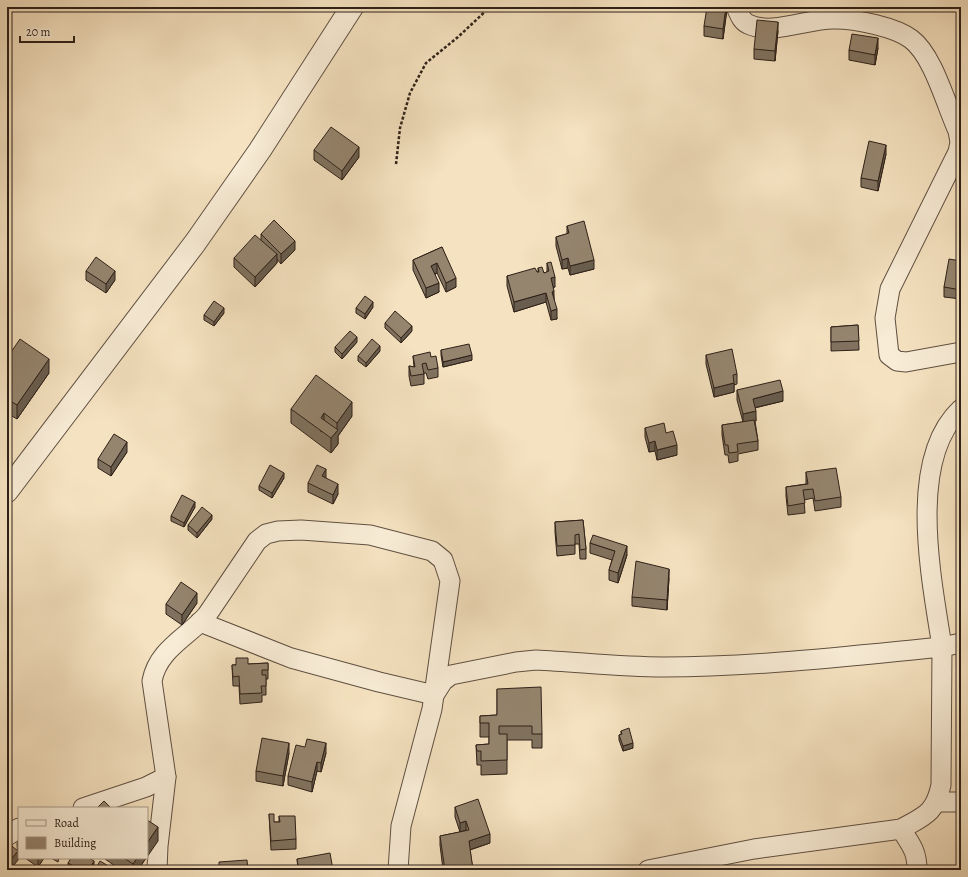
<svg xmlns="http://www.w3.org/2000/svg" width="968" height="877" viewBox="0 0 968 877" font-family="Alegreya,serif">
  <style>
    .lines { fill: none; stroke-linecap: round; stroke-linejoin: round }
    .minor-casing { stroke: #605042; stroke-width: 21 }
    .tertiary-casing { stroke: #605042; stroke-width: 24 }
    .path { stroke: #2e2018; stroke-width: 2.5; stroke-dasharray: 3 2; stroke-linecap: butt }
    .minor { stroke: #f8ecd6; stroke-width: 19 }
    .tertiary { stroke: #f8ecd6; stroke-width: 22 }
    .wall { fill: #80725f; stroke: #2e2018 }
    .shaded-wall { fill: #685d4e; stroke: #2e2018 }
    .building { fill: #95856f; stroke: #2e2018 }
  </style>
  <rect width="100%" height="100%" fill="#f5e2c0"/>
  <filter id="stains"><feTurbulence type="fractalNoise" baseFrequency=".005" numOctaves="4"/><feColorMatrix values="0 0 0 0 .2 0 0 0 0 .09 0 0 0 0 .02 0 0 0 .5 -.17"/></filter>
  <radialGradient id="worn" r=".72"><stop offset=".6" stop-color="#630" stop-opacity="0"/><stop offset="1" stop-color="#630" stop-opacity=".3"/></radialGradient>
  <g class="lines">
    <g class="minor-casing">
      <g id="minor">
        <path d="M736,7C739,13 741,21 748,24C771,36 809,18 835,19C856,19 895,27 911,39C933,55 946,105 958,131L960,142L958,152L890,289L885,318L889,355L897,361L906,362L961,352"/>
        <path d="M961,409C906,460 932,581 942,647L961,643"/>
        <path d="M200,622L291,658L379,682L434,695L443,681L451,675L516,662L536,660C578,662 621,667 663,667C756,667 849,656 942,647L941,785C935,814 924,816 901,829L754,849L648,870"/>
        <polyline points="937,802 961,802"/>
        <polyline points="83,808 146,787 166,777"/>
        <path d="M901,829C911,845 917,851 917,870"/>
        <polyline points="7,836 19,828"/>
        <path d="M157,870L158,846L166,777L152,681C158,649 188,637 207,615L257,541L266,534L278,531L301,530L370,535L432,551L443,560L450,581L432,709L401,826L398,870"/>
      </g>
    </g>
    <g class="tertiary-casing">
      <polyline id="tertiary" points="7,491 195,243 260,150 352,7"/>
    </g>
    <polyline class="path" points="396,164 400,128 410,93 426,63 458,37 490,7"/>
    <use href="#minor" class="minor"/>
    <use href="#tertiary" class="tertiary"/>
  </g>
  <g class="wall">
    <polygon points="727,7 723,39 704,36 704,26"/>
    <polygon points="778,31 775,61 754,59 754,49"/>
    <polygon points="878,48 875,65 849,60 849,50"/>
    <polygon points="314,150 359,157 342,180 314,160"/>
    <polygon points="886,154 878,191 861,187 861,178"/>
    <polygon points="567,226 594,269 570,275 568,268 562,269 556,246 556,237 567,234"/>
    <polygon points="261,234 295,250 281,264 277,259 277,263 255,287 234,267 234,258 261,240"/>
    <polygon points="442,247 456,287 446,292 437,273 435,274 439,292 426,298 413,270 413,260"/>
    <polygon points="961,261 961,299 944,297 944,287"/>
    <polygon points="547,263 555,287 553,287 554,301 557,319 551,320 546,302 514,312 507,286 507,276 537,272 538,272 538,268 544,273 547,272"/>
    <polygon points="86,271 115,280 106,293 86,280"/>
    <polygon points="373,307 365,319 356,313 356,308"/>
    <polygon points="224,313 214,326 204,320 204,315"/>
    <polygon points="385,323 412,331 401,343 385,328"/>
    <polygon points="858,325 859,350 831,351 831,327"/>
    <polygon points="357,342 342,359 335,352 335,347"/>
    <polygon points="441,350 472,360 443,367 441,355"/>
    <polygon points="380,351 366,367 358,361 358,356"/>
    <polygon points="706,355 737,374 737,384 734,385 734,392 714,397 706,364"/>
    <polygon points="413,356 431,357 438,368 438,377 428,379 426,373 424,373 424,384 411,386 409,376 409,366 414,367"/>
    <polygon points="7,358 49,373 17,419 7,413"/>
    <polygon points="737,390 783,401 755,408 756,421 755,421 758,441 758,450 738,454 738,461 729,463 728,455 725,455 722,435 722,425 743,422 737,400"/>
    <polygon points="291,409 352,416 338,436 338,444 331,453 291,423"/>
    <polygon points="645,428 666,433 677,455 657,460 655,451 649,452 645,437"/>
    <polygon points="127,452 111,476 98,468 98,459"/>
    <polygon points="806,472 841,497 841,507 815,511 813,498 804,500 805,513 788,515 786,496 786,487 806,484"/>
    <polygon points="284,478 272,498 259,490 259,486"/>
    <polygon points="326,478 338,494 333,504 308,492 308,483"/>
    <polygon points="195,507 184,527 171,521 171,516"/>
    <polygon points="212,519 197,538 188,530 188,525"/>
    <polygon points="583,520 586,549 586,559 580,559 579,544 575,544 575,554 557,556 555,532 555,522"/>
    <polygon points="590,543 627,555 618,583 609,580 609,570 612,560 590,553"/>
    <polygon points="669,578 667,610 632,606 632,597"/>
    <polygon points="197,603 182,625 166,614 166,604"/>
    <polygon points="268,663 268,679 266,679 266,695 262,695 262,702 240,704 239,686 233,686 232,665"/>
    <polygon points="497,689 542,734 542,748 532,748 532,740 507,740 507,774 481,775 481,765 477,765 476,745 489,744 489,737 480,737 480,716 497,715"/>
    <polygon points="621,731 633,748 623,751 619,740 619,735 621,735"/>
    <polygon points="289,753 283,786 256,781 256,771"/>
    <polygon points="326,753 321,772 317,771 312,792 288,785 288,776"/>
    <polygon points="455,807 490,843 470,850 473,870 443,870 440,845 440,836 460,832 455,817"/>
    <polygon points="269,814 274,822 279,822 279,816 296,839 296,849 271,850"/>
    <polygon points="19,840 19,854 18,853 18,860 17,843"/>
    <polygon points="25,858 44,858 38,867"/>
    <polygon points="51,858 59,858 58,862"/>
    <polygon points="105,858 146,858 138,870 121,870 105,859"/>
    <polygon points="297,859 333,870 298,870"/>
    <polygon points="68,863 94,866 92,870 73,870 68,867"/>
  </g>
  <g class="shaded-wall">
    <polygon points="726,7 727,7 727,10 723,39 723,29"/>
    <polygon points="778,22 778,31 775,61 775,51"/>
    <polygon points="878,38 878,48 875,65 875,55"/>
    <polygon points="886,145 886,154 878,191 878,181"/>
    <polygon points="359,147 359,157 342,180 342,171"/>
    <polygon points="295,241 295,250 281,264 281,254"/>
    <polygon points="277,254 277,263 255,287 255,277"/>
    <polygon points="568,258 568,268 562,269 562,260"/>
    <polygon points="594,260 594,269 570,275 570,266"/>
    <polygon points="437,263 437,273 431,275 431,266"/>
    <polygon points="115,271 115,280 106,293 106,284"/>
    <polygon points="555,277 555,287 551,288 551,278"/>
    <polygon points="456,278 456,287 446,292 446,283"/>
    <polygon points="439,283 439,292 426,298 426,288"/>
    <polygon points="554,291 554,300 552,292"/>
    <polygon points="546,293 546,302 514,312 514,302"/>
    <polygon points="373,302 373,307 365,319 365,314"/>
    <polygon points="224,308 224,313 214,326 214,322"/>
    <polygon points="557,309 557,319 551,320 551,311"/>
    <polygon points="412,326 412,331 401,343 401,338"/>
    <polygon points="357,337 357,342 342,359 342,354"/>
    <polygon points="380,346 380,351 366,367 366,363"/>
    <polygon points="472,355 472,360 443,367 443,362"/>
    <polygon points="49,359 49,373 17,419 17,405"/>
    <polygon points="734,383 734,392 714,397 714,388"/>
    <polygon points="783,391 783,401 753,408 753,399"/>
    <polygon points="352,402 352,416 338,436 338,444 331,453 331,438 337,431 337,423"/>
    <polygon points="756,411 756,421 743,424 743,414"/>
    <polygon points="324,413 324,427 321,432 321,418"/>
    <polygon points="655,441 655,451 649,452 649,443"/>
    <polygon points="127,442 127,452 111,476 111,467"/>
    <polygon points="677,445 677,455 657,460 657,450"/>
    <polygon points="326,469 326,478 322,476"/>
    <polygon points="284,473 284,478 272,498 272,493"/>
    <polygon points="338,484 338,494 333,504 333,495"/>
    <polygon points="195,502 195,507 184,527 184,523"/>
    <polygon points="212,515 212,519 197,538 197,533"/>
    <polygon points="627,546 627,555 618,583 618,573"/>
    <polygon points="669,569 669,578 667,610 667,600"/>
    <polygon points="197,593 197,603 182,625 182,615"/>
    <polygon points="289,743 289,753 283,786 283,776"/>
    <polygon points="326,743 326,753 321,772 321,763"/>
    <polygon points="633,743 633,748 623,751 623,746"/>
    <polygon points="317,762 317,771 312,792 312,782"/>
    <polygon points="466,821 466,830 460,832 460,823"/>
    <polygon points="158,827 158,841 147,857 147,843"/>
    <polygon points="490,834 490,843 469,850 469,841"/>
    <polygon points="18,851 18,860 10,870 7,870 7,864"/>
    <polygon points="38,858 44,858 38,867"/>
    <polygon points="137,858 146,858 138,870 133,870 133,864"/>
    <polygon points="94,861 94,866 92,870 89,870"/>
  </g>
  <g class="building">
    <polygon points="707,7 726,7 723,29 704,26"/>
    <polygon points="757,20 778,22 775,51 754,49"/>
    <polygon points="852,34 878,38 875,55 849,50"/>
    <polygon points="331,127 359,147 342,171 314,150"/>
    <polygon points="869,141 886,145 878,181 861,178"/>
    <polygon points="274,220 295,241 281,254 261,234"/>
    <polygon points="584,221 594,260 570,266 568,258 562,260 556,237 569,233 567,226"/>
    <polygon points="255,235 277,254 255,277 234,258"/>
    <polygon points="442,247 456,278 446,283 437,263 431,266 439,283 426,288 413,260"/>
    <polygon points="96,257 115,271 106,284 86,271"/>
    <polygon points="949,259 961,261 961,290 944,287"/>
    <polygon points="551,262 555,277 551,278 554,291 552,292 557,309 551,311 546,293 514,302 507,276 535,268 537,272 539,272 538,268 542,267 544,273 549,271 547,263"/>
    <polygon points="365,296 373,302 365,314 356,308"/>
    <polygon points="214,301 224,308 214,322 204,315"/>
    <polygon points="395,311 412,326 401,338 385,323"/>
    <polygon points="858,325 859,341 831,342 831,327"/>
    <polygon points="350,331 357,337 342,354 335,347"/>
    <polygon points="20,339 49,359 17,405 7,399 7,358"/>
    <polygon points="372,339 380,346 366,363 358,356"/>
    <polygon points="469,344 472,355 443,362 441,350"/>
    <polygon points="732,349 737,374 733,375 734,383 714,388 706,355"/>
    <polygon points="430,352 431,357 436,356 438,368 428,370 426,363 422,364 424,374 411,376 409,366 415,367 413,356"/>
    <polygon points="316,375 352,402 337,423 324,413 321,418 338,430 331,438 291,409"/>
    <polygon points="780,380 783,391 753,399 756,411 743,414 737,390"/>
    <polygon points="754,420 758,441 737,444 738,452 729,453 728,445 725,445 722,425"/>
    <polygon points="664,423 666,433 673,431 677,445 657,450 655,441 649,443 645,428"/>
    <polygon points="114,434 127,442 111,467 98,459"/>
    <polygon points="270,465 284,473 272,493 259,486"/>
    <polygon points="317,465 326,469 322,476 338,484 333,495 308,483"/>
    <polygon points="836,468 841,497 815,501 813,489 803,490 805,503 788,506 786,487 808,484 806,472"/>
    <polygon points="182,495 195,502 184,523 171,516"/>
    <polygon points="202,507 212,515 197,533 188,525"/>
    <polygon points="583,520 586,549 580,550 579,534 575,535 575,545 557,546 555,522"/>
    <polygon points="593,535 627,546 618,573 609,570 615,551 590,543"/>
    <polygon points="636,561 669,569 667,600 632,597"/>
    <polygon points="181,582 197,593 182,615 166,604"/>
    <polygon points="236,658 248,658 248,664 268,663 268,670 262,670 262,675 266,675 266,686 261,686 262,693 240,694 239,676 233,677 232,665 236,665"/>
    <polygon points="541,687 542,734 532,734 532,726 499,726 499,734 507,734 507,760 481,761 481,751 477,751 476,745 489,744 489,723 480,723 480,716 497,715 497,689"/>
    <polygon points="629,728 633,743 623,746 619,735 622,734 621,731"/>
    <polygon points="262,738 289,743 283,776 256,771"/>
    <polygon points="307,739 326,743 321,763 317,762 312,782 288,776 296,745 305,747"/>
    <polygon points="478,799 490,834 469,841 473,870 445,870 440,836 469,830 466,821 460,823 455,807"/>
    <polygon points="104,801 111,808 97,808"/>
    <polygon points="269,814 274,814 274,822 280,822 279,816 295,816 296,839 271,841"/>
    <polygon points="147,820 158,827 147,843"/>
    <polygon points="7,842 18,851 7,864"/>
    <polygon points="330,853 333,870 299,870 297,859"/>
    <polygon points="71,858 89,858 94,861 89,870 81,870 68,863"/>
    <polygon points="124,858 137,858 133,864"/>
    <polygon points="247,860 248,870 219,870 219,862"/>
    <polygon points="100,861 115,870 95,870"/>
  </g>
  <rect width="968" height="877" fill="none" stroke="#f5e2c0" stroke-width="24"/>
  <rect x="8" y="8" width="952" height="861" fill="none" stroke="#2e2018" stroke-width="2"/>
  <rect x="12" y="12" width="944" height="853" fill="none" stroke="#2e2018"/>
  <rect x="18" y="807" width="130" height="52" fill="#f8ecd6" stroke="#a79a8a"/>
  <rect x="26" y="820" width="20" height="6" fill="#f8ecd6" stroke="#a79a8a"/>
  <text x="54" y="827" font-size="12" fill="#2e2018">Road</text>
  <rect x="26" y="837" width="20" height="12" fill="#95856f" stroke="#a79a8a"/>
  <text x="54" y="847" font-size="12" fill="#2e2018">Building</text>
  <path d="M20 36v6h54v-6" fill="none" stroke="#2e2018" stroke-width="2"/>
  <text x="26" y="36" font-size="12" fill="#2e2018" stroke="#f8ecd6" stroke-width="3" paint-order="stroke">20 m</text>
  <rect width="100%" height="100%" filter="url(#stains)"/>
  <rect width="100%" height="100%" fill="url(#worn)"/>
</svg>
